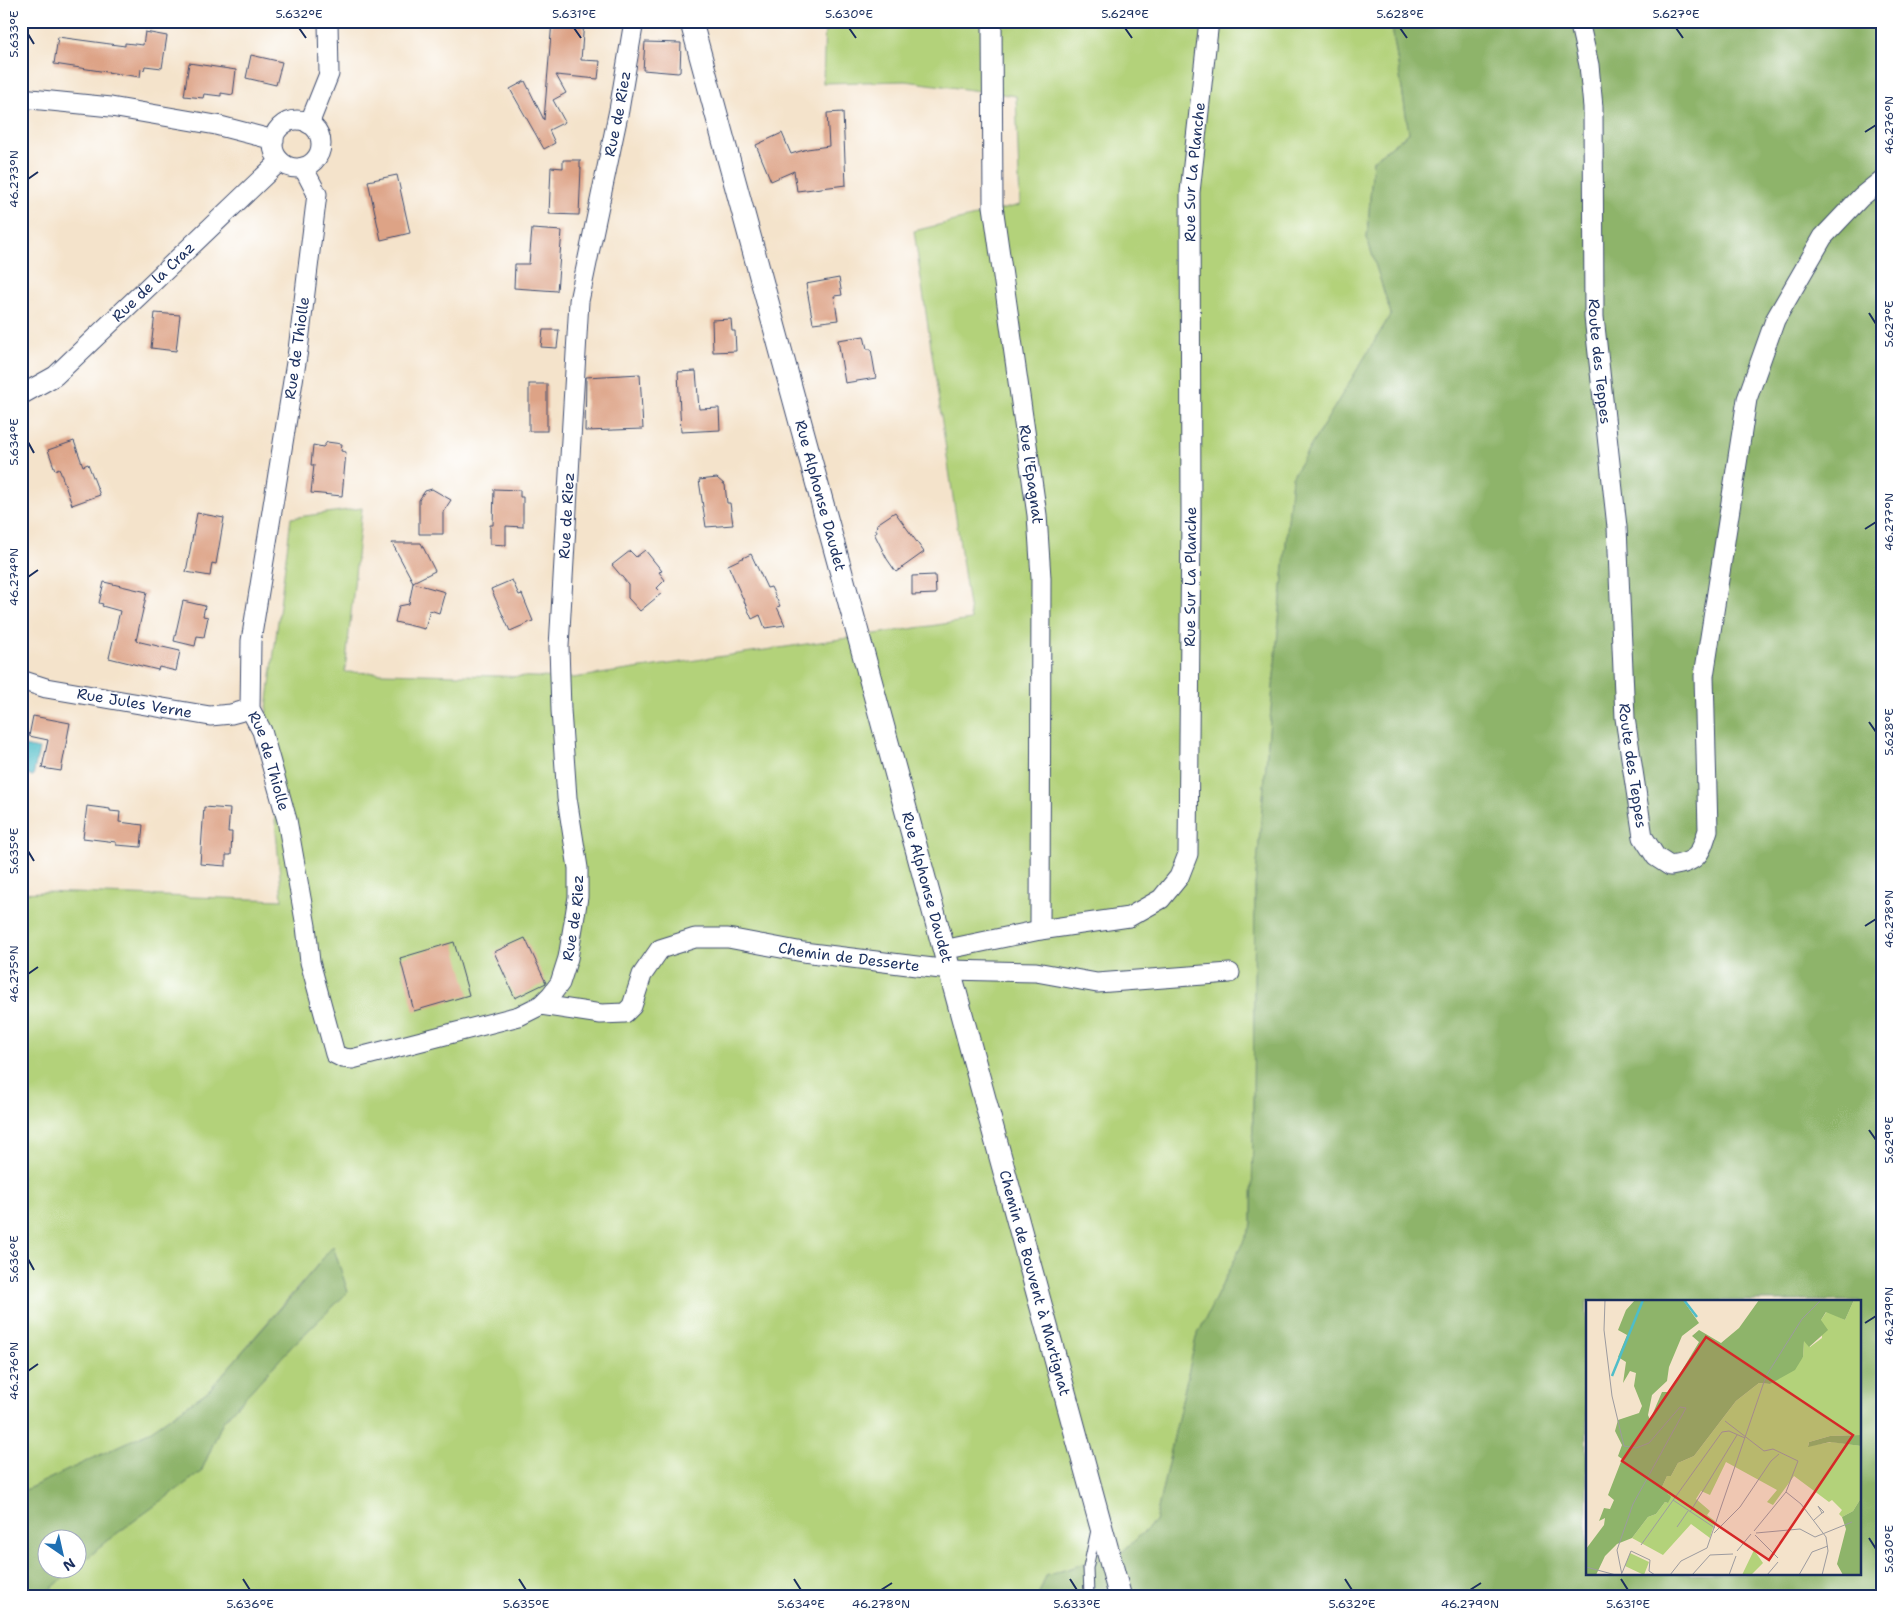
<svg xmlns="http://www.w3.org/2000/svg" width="1903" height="1617" font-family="'Shantell Sans',sans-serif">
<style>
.green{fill:#b3d27a;stroke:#67806c}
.forest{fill:#8eb46a;stroke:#547264;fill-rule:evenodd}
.water{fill:#4fbdc8;stroke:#357693}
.building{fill:#dda386}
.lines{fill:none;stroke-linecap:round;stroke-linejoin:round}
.service-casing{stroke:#3c4a6e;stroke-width:11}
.minor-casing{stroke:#3c4a6e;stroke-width:21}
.tertiary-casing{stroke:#3c4a6e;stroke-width:24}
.service{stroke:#fff;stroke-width:9}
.minor{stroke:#fff;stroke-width:19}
.tertiary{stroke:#fff;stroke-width:22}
.ticks{fill:none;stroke:#1b2f5e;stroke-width:2}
.labels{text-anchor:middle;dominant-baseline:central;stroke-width:4;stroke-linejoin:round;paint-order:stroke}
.street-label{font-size:15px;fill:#1b2f5e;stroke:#fff}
.inset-river{fill:none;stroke:#4fbdc8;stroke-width:2.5}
.inset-road{fill:none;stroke:#9d9b9f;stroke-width:1}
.view{fill:#d62828;fill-opacity:0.15;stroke:#d62828;stroke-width:2.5}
.inset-edge{fill:none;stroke:#1b2f5e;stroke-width:2.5}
.neatline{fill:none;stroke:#1b2f5e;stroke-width:2}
.ticks-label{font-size:12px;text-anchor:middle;fill:#1b2f5e}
</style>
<rect width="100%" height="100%" fill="#fff"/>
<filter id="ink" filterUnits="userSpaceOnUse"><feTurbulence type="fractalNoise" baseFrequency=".02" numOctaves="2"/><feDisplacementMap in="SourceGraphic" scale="10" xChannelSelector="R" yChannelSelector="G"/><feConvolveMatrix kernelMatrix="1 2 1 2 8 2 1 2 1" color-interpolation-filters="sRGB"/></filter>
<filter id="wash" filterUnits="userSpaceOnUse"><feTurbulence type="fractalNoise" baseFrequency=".0096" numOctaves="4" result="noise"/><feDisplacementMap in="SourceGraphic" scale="20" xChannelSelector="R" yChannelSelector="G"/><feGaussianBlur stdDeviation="1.12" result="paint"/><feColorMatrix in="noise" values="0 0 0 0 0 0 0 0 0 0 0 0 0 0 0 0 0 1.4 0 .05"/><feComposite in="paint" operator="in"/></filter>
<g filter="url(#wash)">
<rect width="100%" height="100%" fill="#f4e3cb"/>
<path class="green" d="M755 21H1391L1409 133 1373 160 1367 238 1391 314 1292 477 1255 886 1252 1224 1196 1338 1155 1522 1123 1551 1046 1576 1038 1596H42L73 1570H78V1566L112 1537 201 1472 223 1421 293 1345 348 1292 333 1247 208 1391 147 1433 21 1492V893L43 892 282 900 266 716 291 518 362 508 345 672 573 678 971 620 914 231 1020 205 1016 96 906 81 823 83 825 23Z"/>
<g class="forest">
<path d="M1391 21H1882V1596H1038L1046 1576 1123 1551 1155 1522 1196 1338 1252 1224 1255 886 1292 477 1391 314 1367 238 1373 160 1409 133ZM1587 1301H1859V1573H1587Z"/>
<path d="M333 1246 348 1292 293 1345 223 1421 201 1472 112 1537 78 1566V1540H48V1570H73L42 1596H21V1492L147 1433 208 1391 303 1283Z"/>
</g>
<path class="water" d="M24 746 39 749 33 776 21 774V761Z"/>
<g id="blocks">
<g class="building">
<path d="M552 21H584L581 60 600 61 598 79 556 75 566 93 553 100 565 122 549 130 555 143 544 149 510 89 525 81 544 120Z"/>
<path d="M145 32 167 36 162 68 145 66 144 70 141 69 140 77 54 64 58 37 125 46V43L143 45Z"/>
<path d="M645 42 681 43 680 72 678 73 643 70Z"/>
<path d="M251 55 282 62 276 85 246 78Z"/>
<path d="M189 63 236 70 233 95 221 93V96L204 94 203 98 184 96Z"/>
<path d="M843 112 846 185 797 191 794 171 771 181 756 145 782 133 791 154 807 149 829 146 827 113Z"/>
<path d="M563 160H580V168H581L579 215 549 214 551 167 563 168Z"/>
<path d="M397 175 410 233 381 240 368 181Z"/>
<path d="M532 229 562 231 557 291 514 288 515 264H529Z"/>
<path d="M839 278 842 295 834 296 838 320 813 323 806 284Z"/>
<path d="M155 313 180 315 176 351 151 348Z"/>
<path d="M731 319 732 331H735L736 351 713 352 712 320Z"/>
<path d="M543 330H559L557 348 541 347Z"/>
<path d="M864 336 867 349H871L876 378 845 383 838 340Z"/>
<path d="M696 371 699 409 719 408 720 430 681 432 678 372Z"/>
<path d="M640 374 643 429 585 431 586 377Z"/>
<rect x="529" y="384" width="18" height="47"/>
<path d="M74 441 83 466 88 464 100 495 72 505 59 468 55 470 48 450Z"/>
<path d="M327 442 342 444 341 451 346 452 342 496 311 493 314 465H311L313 445 323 447Z"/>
<path d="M717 478 725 485 727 503H730L733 525 706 527 699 480Z"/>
<path d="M432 489 451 500 443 512V534H419V500L425 491Z"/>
<path d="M494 489 520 490V497H523V527L506 526V545L490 544V525H493Z"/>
<path d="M895 512 924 552 896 572 887 559 875 535 877 524Z"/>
<path d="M197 513 224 518 216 564 212 563 210 576 186 572Z"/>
<path d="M392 543H421L435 571 413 582Z"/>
<path d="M645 550 662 571 659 572 665 580 657 588 662 593 640 611 628 598V584L612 565 630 551 636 557Z"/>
<path d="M751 554 767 588 771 587 780 606 777 607 785 625 765 628 760 615 752 619 728 565Z"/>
<path d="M935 575 936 594 912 595V576Z"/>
<path d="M512 580 519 595 522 594 533 621 510 631 491 589Z"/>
<path d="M104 582 147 592 136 641 180 651 176 671 159 667 158 670 109 658 120 611 102 606 103 604 99 603Z"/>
<path d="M413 583 445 592 439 613 430 610 425 629 395 622 399 606 409 604Z"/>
<path d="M183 601 205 606 203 616 208 617 204 637 197 636 195 646 174 641Z"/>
<path d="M33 716 70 723 61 771 42 768 48 740 29 736Z"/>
<path d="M87 806 110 809V811L120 812 119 822 143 825 141 847 116 845V842L83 838Z"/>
<path d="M204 807 230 809 228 832H232L231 855H226V866L200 864Z"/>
<path d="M525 938 546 983 515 998 494 952Z"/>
<path d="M454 942 469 995 414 1011 400 958Z"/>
</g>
</g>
</g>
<g filter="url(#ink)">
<use href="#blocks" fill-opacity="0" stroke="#3c4a6e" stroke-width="1"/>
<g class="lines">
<g class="service-casing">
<path id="service" d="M1089 1596 1088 1568 1096 1530"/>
</g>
<g class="minor-casing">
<g id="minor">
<path id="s1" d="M992 21 993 206 1037 515 1041 578 1040 930"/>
<path id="s2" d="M1579 21 1589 65 1593 107 1594 317 1617 527 1625 718 1643 837 1656 857 1670 866C1697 862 1700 856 1708 830L1704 676 1747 399 1775 320 1823 237 1861 197 1882 180"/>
<path d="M21 98 111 107 216 125 274 140"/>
<circle cx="297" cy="144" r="24"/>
<path d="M309 124 329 74 328 21"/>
<path id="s3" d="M303 167 317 194 298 350 251 641 250 709 262 731 287 820 306 926 310 962 335 1054 343 1058 352 1059 519 1016 541 1005 551 995 560 983 568 958 578 897V868L567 798 561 710 559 647 579 301 619 110 634 21"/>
<path id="s4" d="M21 395 55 376 280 161"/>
<path id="s5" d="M21 680 46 688 210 716 231 714 250 709"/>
<path id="s6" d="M943 950 1040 930 1129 917 1161 899 1179 877 1188 854 1191 514 1190 192 1209 21"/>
<path id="s7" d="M541 1005 601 1014 625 1013 632 1006 642 975 660 949 695 938H728L803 952 949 970 1036 972 1097 983 1230 973"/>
</g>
</g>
<g class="tertiary-casing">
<g id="tertiary">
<path id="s8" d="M691 21 1120 1596"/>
</g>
</g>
<use href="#service" class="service"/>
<use href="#minor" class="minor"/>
<use href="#tertiary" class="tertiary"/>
</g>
</g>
<path class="ticks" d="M299 28 306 38M574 28 581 38M849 28 856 38M1125 28 1132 38M1400 28 1407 38M1676 28 1683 38M28 34 34 44M1865 132 1876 125M28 179 38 172M1869 313 1876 324M28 442 34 453M1865 529 1876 522M28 577 38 570M1869 722 1876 732M28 851 34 861M1865 926 1876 919M28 974 38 967M1869 1130 1876 1140M28 1259 34 1270M1865 1323 1876 1316M28 1371 38 1364M1869 1538 1876 1549M243 1579 250 1590M519 1579 526 1590M794 1579 801 1590M1070 1579 1077 1590M1345 1579 1352 1590M1621 1579 1628 1590M881 1590 892 1583M1470 1590 1481 1583"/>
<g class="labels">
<g class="street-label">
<text stroke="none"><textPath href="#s3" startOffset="2028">Rue de Riez</textPath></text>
<text stroke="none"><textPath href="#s6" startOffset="961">Rue Sur La Planche</textPath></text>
<text stroke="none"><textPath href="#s4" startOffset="175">Rue de la Craz</textPath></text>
<text transform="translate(297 348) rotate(-82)">Rue de Thiolle</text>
<text stroke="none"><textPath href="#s2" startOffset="342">Route des Teppes</textPath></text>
<text stroke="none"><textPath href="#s1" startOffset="456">Rue l'Epagnat</textPath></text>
<text stroke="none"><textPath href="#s8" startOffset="492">Rue Alphonse Daudet</textPath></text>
<text stroke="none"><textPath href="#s3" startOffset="1622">Rue de Riez</textPath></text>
<text stroke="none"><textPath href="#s6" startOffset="556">Rue Sur La Planche</textPath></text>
<text stroke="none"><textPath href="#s5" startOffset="116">Rue Jules Verne</textPath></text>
<text stroke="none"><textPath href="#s3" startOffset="606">Rue de Thiolle</textPath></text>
<text stroke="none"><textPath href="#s2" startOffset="748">Route des Teppes</textPath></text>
<text stroke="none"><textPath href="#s8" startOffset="898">Rue Alphonse Daudet</textPath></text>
<text stroke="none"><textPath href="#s3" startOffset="1218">Rue de Riez</textPath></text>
<text stroke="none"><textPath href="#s7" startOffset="351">Chemin de Desserte</textPath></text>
<text stroke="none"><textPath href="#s8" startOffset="1308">Chemin de Bouvent à Martignat</textPath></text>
</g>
</g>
<g transform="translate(1586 1300)">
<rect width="275" height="275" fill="#f4e3cb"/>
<path d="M268 0H275V135L244 136 223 142 222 146 246 142 275 146V198L267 211 256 217 253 214 256 210 246 200 243 202 208 176 187 205 181 202 191 190 140 162 124 195 115 191 110 199 124 211 121 215 129 221 124 238 105 224 77 255 46 238 62 217 70 214 79 202 82 203 83 194 76 187 81 176H85L92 163 108 156 150 101 173 83 184 84 193 78 217 57 218 40 224 47 236 38 235 20 241 11 259 20ZM168 250 177 263 166 274 156 275ZM44 253 63 262 58 275 39 266Z" fill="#b3d27a"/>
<path d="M49 0H97L113 23 96 36 83 67 81 81 66 95 62 115 64 120 76 92H83L113 42 106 36 113 30 135 43 153 28 173 0H268L259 20 240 12 235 20 242 30 223 47 218 41 217 57 209 70 184 84 173 83 150 101 108 156 92 163 85 176H81L76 187 85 197 82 203 79 202 70 214 62 217 46 238 31 244 19 256 10 275H0V249L18 225 19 218 13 221 18 208 24 209 28 200 22 195 36 159 32 156 36 145 29 131 32 120 53 113 56 106 48 86 50 73 44 71 37 83 40 62 32 57 41 35 32 30 40 10ZM275 135V146L244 142 222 147 223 142 244 136ZM275 198V275H257L251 264 260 229 256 217 267 211Z" fill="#8eb46a"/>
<path class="inset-river" d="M98 0 111 17M26 76 57 0"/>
<path class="inset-road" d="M19 0 18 30 26 96 38 146 50 148 63 143 94 107 100 108 47 204 31 250 36 275M139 121 178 151 187 149 212 161 200 192 168 231M200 192 215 204 240 237 242 251 236 275M87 200 129 228M104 212 151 135M228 220 236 213 238 212 232 206 236 213M91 227 102 211M128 233 154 207 185 161 193 154M170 233 214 229 229 237 266 222M169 235 192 258M55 245 136 132 143 131 159 138M151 251 165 234M124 255 147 254M0 267 30 275M36 273 45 251 64 260 63 271 69 275M84 275 95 261 121 248 180 76 216 19 235 0M106 275 124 255M143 275 150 256M181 275 192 262M213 275 226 252 242 246"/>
<path class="view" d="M120 37 267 135 183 260 36 161Z"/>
<rect width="275" height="275" class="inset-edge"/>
</g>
<rect width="1903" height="1617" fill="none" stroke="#fff" stroke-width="55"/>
<g transform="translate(62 1554) rotate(146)"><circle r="24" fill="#ffffff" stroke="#a4acbf"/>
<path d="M0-4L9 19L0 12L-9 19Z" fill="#1f6fb2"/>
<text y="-8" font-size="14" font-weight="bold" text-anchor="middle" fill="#1b2f5e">N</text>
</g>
<rect x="28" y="28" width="1848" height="1562" class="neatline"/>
<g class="ticks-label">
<text x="299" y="18">5.632°E</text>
<text x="574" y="18">5.631°E</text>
<text x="849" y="18">5.630°E</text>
<text x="1125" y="18">5.629°E</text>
<text x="1400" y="18">5.628°E</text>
<text x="1676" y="18">5.627°E</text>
<text transform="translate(14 34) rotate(-90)" y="4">5.633°E</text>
<text transform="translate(1889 125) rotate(-90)" y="4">46.276°N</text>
<text transform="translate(14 179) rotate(-90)" y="4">46.273°N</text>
<text transform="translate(1889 324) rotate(-90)" y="4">5.627°E</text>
<text transform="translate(14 442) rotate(-90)" y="4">5.634°E</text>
<text transform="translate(1889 522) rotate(-90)" y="4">46.277°N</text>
<text transform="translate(14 577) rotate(-90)" y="4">46.274°N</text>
<text transform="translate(1889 732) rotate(-90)" y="4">5.628°E</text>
<text transform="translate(14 851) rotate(-90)" y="4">5.635°E</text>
<text transform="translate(1889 919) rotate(-90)" y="4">46.278°N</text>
<text transform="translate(14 974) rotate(-90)" y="4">46.275°N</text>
<text transform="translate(1889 1140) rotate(-90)" y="4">5.629°E</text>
<text transform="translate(14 1259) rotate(-90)" y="4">5.636°E</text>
<text transform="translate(1889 1316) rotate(-90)" y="4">46.279°N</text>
<text transform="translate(14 1371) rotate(-90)" y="4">46.276°N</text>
<text transform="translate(1889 1549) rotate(-90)" y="4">5.630°E</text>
<text x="250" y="1608">5.636°E</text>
<text x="526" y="1608">5.635°E</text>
<text x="801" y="1608">5.634°E</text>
<text x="881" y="1608">46.278°N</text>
<text x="1077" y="1608">5.633°E</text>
<text x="1352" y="1608">5.632°E</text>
<text x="1470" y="1608">46.279°N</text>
<text x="1628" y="1608">5.631°E</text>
</g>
</svg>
